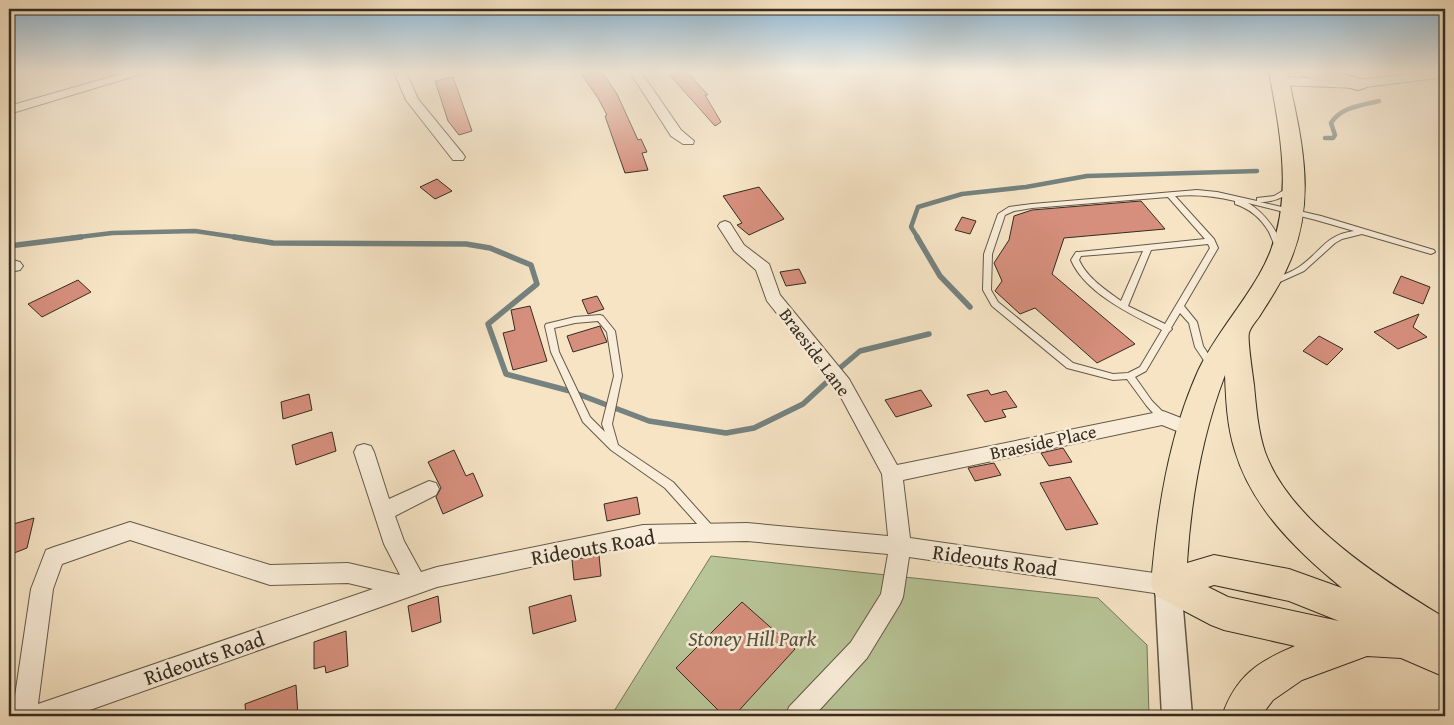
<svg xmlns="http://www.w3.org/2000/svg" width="1454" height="725" font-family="'Gentium Book Plus',serif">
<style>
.green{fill:#b8c597;stroke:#76785c}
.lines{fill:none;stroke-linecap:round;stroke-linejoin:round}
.stream-far1{stroke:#75827f;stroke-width:4.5}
.stream{stroke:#75827f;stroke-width:5.5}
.building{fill:#d68f7d;stroke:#342c20}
.service-casing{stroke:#645a49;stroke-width:2}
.minor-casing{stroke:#645a49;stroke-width:2}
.tertiary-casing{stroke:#645a49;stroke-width:3}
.primary-casing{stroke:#342c20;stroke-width:2}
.service{fill:#f9edd9;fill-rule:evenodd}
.minor{fill:#f9edd9;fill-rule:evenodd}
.tertiary{fill:#f9edd9;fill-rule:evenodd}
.primary{fill:#f6e4c5;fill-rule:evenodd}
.labels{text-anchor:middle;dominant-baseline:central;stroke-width:5;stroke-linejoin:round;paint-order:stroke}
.street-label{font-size:18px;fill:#342c20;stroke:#f9edd9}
.near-street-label{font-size:21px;fill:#342c20;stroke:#f9edd9}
.near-park-label{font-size:21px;font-style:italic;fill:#55523e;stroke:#f9edd9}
</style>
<rect width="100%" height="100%" fill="#f6e4c5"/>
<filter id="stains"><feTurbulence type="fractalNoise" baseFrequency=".004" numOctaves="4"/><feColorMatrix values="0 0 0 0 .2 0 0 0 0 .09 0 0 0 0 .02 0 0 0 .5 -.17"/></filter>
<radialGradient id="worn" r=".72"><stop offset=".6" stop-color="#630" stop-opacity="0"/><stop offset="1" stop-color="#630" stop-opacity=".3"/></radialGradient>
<path class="green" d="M711 556 1098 598 1147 645 1149 716H611Z"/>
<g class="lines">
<g class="stream-far1">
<path d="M1325 138H1333L1335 135 1331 123C1341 107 1362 105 1379 101"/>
<path d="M71 238 112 233 195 231 242 238"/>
<path d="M918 238 911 227 918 207 962 194 1026 187 1087 176 1257 171"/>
</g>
<g class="stream">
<path d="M234 237 273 243 466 244 490 248 531 265 537 284 488 324 506 374 570 391 649 421 726 433 754 428 803 404 828 381"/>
<path d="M917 237 940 276 970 307"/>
<path d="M9 246 81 237"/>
<path d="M840 368 860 351 929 334"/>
</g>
</g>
<g class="building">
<path d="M580 72H602L617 94 638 140 641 139 647 152 642 153 648 170 625 173 605 116 607 115 598 98Z"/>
<path d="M667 72H687L708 95H705L721 122 715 126Z"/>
<path d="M453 77 472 131 459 135 448 121 435 81Z"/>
<path d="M437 179 452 191 435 199 420 187Z"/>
<path d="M759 187 784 219 749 235 737 225 742 223 723 196Z"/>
<path d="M1141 201 1165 229 1064 238 1052 274 1135 344 1097 363 1035 308 1020 314 995 291 1002 281 994 263 1009 240 1014 216 1032 210Z"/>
<path d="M962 217 976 221 970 234 955 230Z"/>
<path d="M799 269 806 283 786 286 780 272Z"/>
<path d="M1401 276 1430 287 1423 304 1393 293Z"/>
<path d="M78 280 91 292 42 317 28 304Z"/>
<path d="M597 296 604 309 588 314 582 300Z"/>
<path d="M530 306 547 361 513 370 503 333 515 330 511 310Z"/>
<path d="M1419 314 1413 327 1427 337 1398 349 1374 332Z"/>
<path d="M600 326 607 342 573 352 567 336Z"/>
<path d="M1319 336 1343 349 1327 365 1303 351Z"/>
<path d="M921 390 932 406 896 417 885 400Z"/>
<path d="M988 390 991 395 1006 391 1017 407 1002 410 1006 417 985 422 967 395Z"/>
<path d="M309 394 312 410 283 419 281 402Z"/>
<path d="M332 432 336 451 296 465 292 445Z"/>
<path d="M1063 448 1072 462 1049 466 1041 453Z"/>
<path d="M454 450 466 476 473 473 483 496 443 514 436 497 441 488 428 462Z"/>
<path d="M994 463 1001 475 975 481 968 468Z"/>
<path d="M1070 477 1098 524 1066 530 1040 483Z"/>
<path d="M637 497 640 514 607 521 604 504Z"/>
<path d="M34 518 27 548 9 555 10 525Z"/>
<path d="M599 555 601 576 574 580 572 560Z"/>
<path d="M571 595 576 621 533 634 529 607Z"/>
<path d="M438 596 441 622 412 632 408 606Z"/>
<path d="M742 602 795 649 734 716H724L676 668Z"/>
<path d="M346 631 348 666 326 673 325 666 314 669V642Z"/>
<path d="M296 685 298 716H246L245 704Z"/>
</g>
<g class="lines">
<g class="service-casing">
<g id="service">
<path d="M1291 186 1294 188 1293 189C1284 198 1273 202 1260 202L1321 216 1434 250 1435 252 1431 254 1362 234 1342 239 1335 243 1304 271 1273 285 1269 282 1270 280C1280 276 1290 273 1299 267 1321 252 1325 235 1354 231L1316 220 1248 203C1265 213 1275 228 1283 246L1279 248C1273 245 1272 238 1269 232 1261 218 1250 209 1235 204V201C1214 196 1196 194 1175 196L1214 239 1218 248 1184 306 1197 322 1203 346 1216 366 1212 369 1209 368 1195 347 1189 323 1180 313 1171 328 1172 329 1169 332 1146 371 1135 377 1152 401 1166 415 1168 418 1166 421H1160L1146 405 1127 379 1113 380 1067 368 992 306 983 290 984 254 998 214 1009 207 1032 204 1197 190 1217 192 1257 201V198L1274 196ZM1168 197 1205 239 1079 252H1076L1071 260C1085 293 1132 315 1162 330L1140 367 1128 373 1113 374 1073 363 998 302 991 290 992 254 1005 215 1014 211 1032 208ZM1208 244 1210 248 1165 324 1128 306 1151 250ZM1143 251 1121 301C1106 290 1087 278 1079 260L1081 256Z"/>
<path d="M600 315 603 316 615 331 622 376 612 424 618 445 673 482 716 530 717 533 716 536 712 538 708 536 665 488 611 450 583 422 551 352 545 326 546 324 575 317ZM598 321 607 332 614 376 602 424 605 432 590 417 559 352 554 328 575 323Z"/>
</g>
</g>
<g class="minor-casing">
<g id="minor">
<path d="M128 72H148L9 114V106Z"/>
<path d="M394 72H406L418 99 463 154 465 157 463 160H453L406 100Z"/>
<path d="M630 72H641L681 130 694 141 693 144H683L671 136Z"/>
<path d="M1428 72H1445V77L1358 88 1279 85 1273 81 1279 77 1358 80Z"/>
<path d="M725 221 730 223 744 245 769 264 780 295 849 379 897 465 1163 411 1199 425 1201 430 1199 435 1192 437 1162 425 903 480 910 538 1168 575 1176 578 1179 585 1176 592 1168 595 909 557 903 597 900 604 867 658 814 716H786L789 707 851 642 881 594 888 554 747 541 643 543 437 587 73 716H12L31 589 46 550 54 547 130 522 270 565 348 563 400 575 384 544 354 452 357 446 364 444 371 446 374 452 389 499 429 481 436 483 439 489 436 495 395 516 404 541 421 572 437 567 643 525 747 523 888 536 882 474 836 388 767 301 756 270 734 251 718 226 720 223ZM130 540 270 585 348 583 373 589 38 704 53 589 62 564Z"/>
<path d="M9 259 20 262 23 266 20 270 15 271 9 269Z"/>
</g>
</g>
<g class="tertiary-casing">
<path id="tertiary" d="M1168 573 1177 576 1181 585 1192 716H1162L1155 585 1159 576Z"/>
</g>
<g class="primary-casing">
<g id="primary">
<path d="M1269 72H1287C1302 140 1318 203 1287 268 1280 285 1269 301 1259 317 1256 321 1250 328 1249 333 1247 339 1253 376 1254 385 1256 407 1258 431 1265 452 1290 522 1384 581 1445 618V677L1401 658 1367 656 1302 680 1273 700 1261 716H1222C1236 676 1257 662 1295 646L1224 630 1211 625 1156 596 1151 585C1157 513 1168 438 1198 371 1214 337 1240 308 1259 275 1296 212 1282 141 1269 72ZM1225 375C1226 400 1227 426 1235 451 1252 508 1297 551 1342 588L1289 569 1214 555 1187 563C1191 499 1202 435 1225 375ZM1214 585 1289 601 1339 621 1228 597 1208 587Z"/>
<path d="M1300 72H1334L1365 80 1367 84 1365 88 1358 90 1303 76Z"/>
</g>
</g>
<use href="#service" class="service"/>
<use href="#minor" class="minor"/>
<use href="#tertiary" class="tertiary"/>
<use href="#primary" class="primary"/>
</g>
<linearGradient id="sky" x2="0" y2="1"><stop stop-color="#8bb7d7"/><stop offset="0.41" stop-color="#fbf3e5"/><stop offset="1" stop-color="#fbf3e5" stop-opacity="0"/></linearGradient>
<rect width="1454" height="174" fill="url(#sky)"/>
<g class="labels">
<g class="street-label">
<text transform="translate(815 352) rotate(53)">Braeside Lane</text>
<text transform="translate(1043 442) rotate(-12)">Braeside Place</text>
</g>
<g class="near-street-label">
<text transform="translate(593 547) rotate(-10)">Rideouts Road</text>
<text transform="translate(995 560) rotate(8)">Rideouts Road</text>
<text transform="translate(204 658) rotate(-19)">Rideouts Road</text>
</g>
<g class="near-park-label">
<text x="752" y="638">Stoney Hill Park</text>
</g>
</g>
<rect width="1454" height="725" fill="none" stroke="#f6e4c5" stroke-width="30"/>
<rect x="10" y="10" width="1434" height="705" fill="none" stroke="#342c20" stroke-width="2.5"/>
<rect x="15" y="15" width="1424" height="695" fill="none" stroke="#342c20"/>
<rect width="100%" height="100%" filter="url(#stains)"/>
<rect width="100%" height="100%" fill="url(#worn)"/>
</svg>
